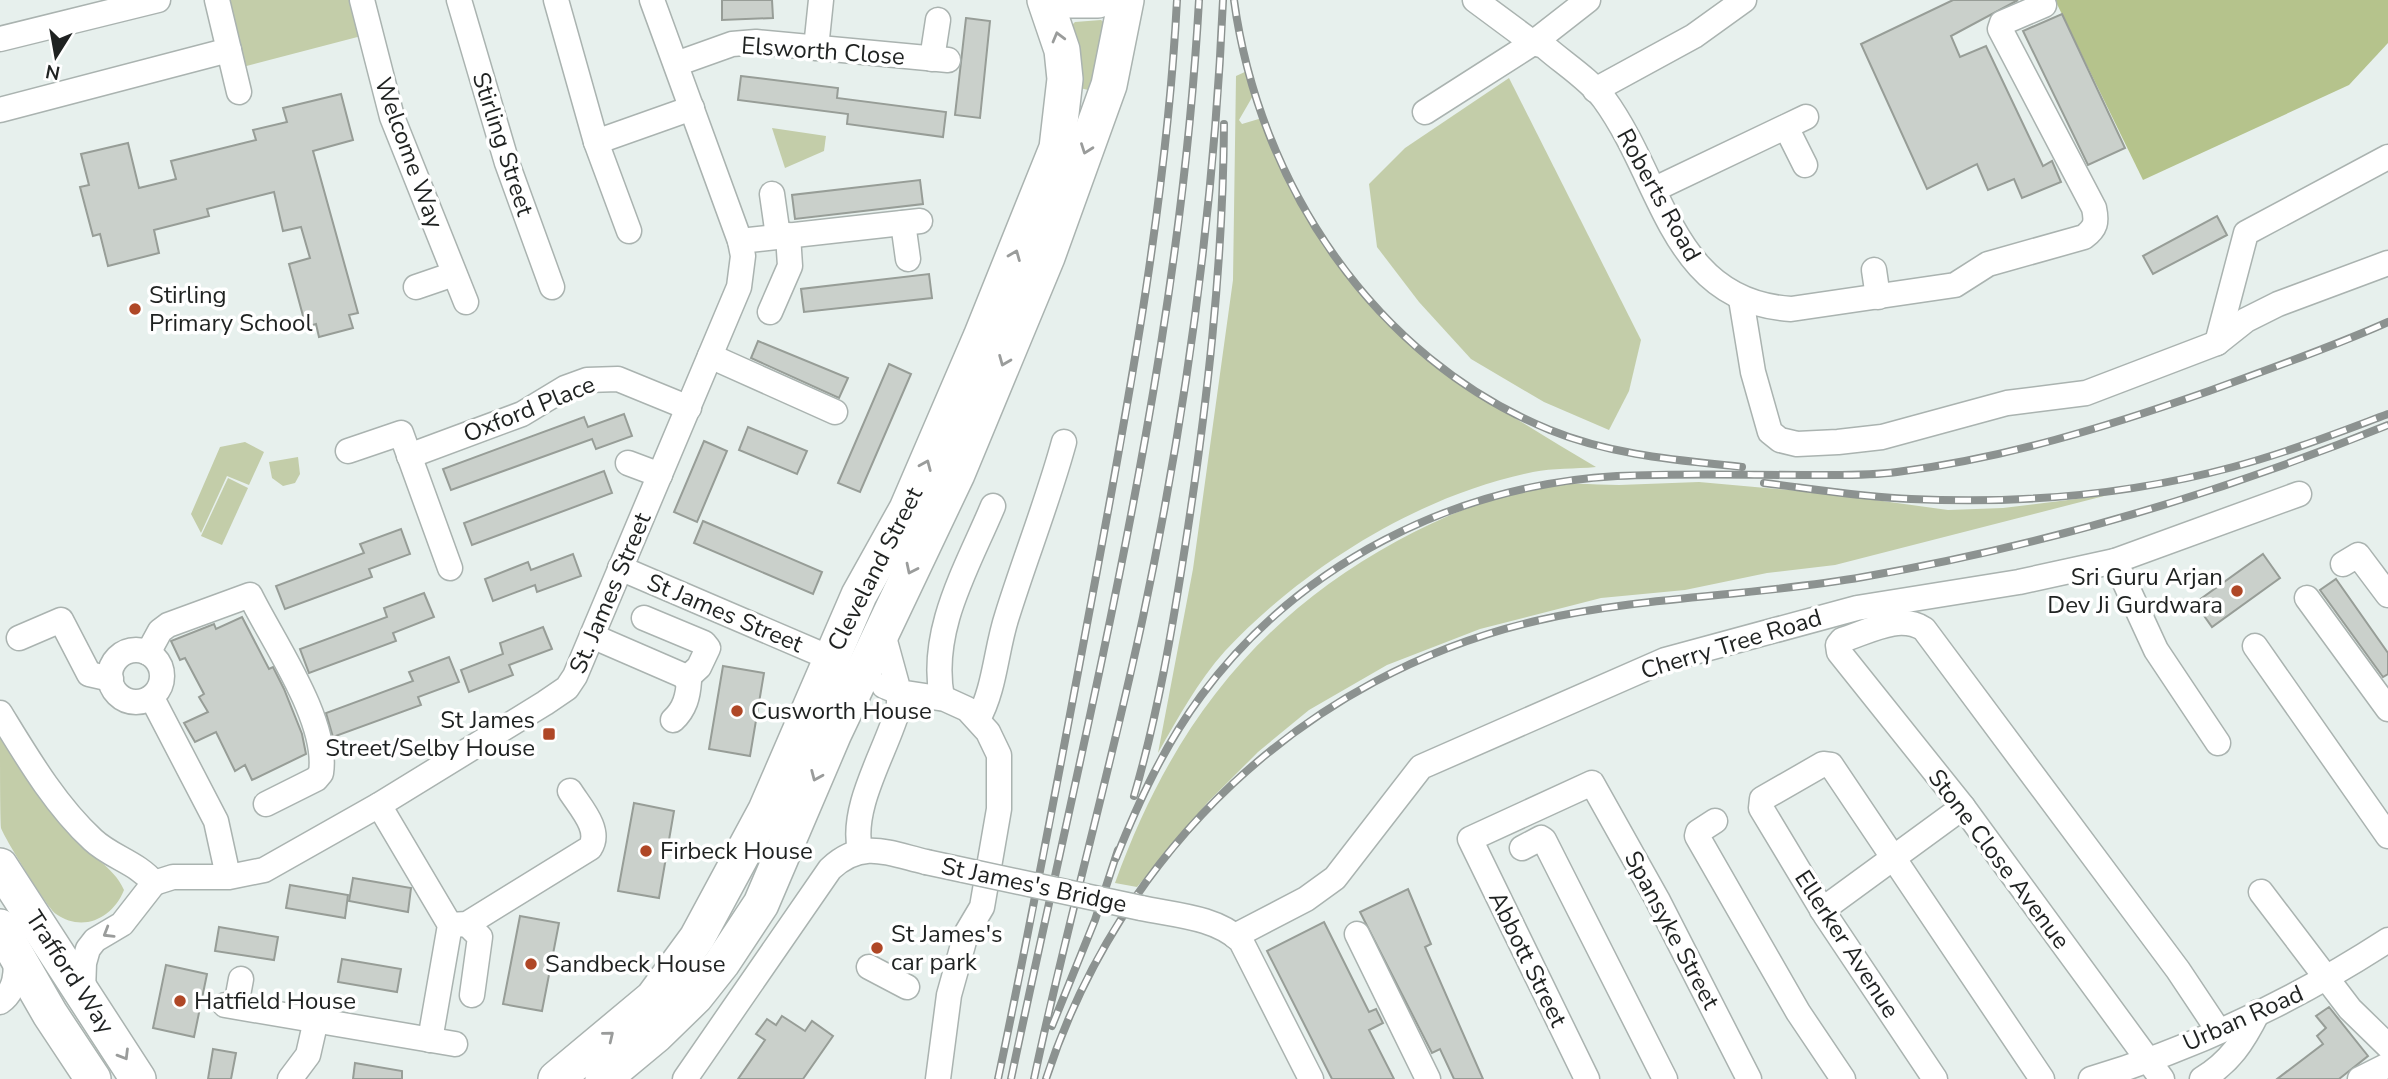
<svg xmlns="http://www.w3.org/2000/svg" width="2388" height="1079" font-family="'Nunito Sans',sans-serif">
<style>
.green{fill:#c3cda9}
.forest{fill:#b5c38c}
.building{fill:#cad0cb;stroke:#979d97;stroke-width:2}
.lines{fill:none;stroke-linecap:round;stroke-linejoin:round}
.minor-casing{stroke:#aab3b0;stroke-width:27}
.highway-casing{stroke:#aab3b0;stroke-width:38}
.minor{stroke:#fff;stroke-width:24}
.highway{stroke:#fff;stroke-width:35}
.rail-casing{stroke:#8c9290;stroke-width:8}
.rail{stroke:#fff;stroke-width:5;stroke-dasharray:16;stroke-linecap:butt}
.minor-bridge-casing{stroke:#aab3b0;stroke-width:27;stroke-linecap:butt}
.minor-bridge{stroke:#fff;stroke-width:24}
.oneway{stroke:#9a9c9b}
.poi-dot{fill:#af4726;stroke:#fff;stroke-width:2.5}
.labels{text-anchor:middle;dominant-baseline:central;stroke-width:7;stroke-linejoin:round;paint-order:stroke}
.street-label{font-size:24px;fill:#1f2221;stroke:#fff}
.poi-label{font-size:24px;fill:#1f2221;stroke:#fff;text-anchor:start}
</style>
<rect width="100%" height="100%" fill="#e7f0ed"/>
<g class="green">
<path d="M217 0H362L369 34 235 69Z"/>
<path d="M1101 20 1108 26 1088 90 1076 87 1070 27 1075 22Z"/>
<path d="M1247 71 1254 94 1239 120 1242 124 1262 118C1290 179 1324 251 1369 301 1433 371 1515 419 1596 467 1575 469 1553 468 1533 472 1419 495 1304 567 1225 651 1198 681 1178 718 1158 753L1193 569 1233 280 1236 76Z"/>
<path d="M1509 78 1641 340 1629 391 1609 430 1544 402 1471 359 1419 302 1377 247 1369 184 1405 148Z"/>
<path d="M772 128 826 136 824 151 785 168Z"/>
<path d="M245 442 264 452 249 485 227 476 201 533 191 514 220 447Z"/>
<path d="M298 457 300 474 295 483 283 486 272 478 269 462Z"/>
<path d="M228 478 248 488 222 545 201 536Z"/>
<path d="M1699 482 1824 493 1948 510 2003 508 2108 495 1835 565 1767 573 1685 590 1601 598 1480 629 1387 665 1309 710 1258 752 1208 802 1137 887 1115 883C1170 731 1253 620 1397 541 1448 513 1507 490 1566 484 1584 483 1602 485 1619 485 1646 484 1672 483 1699 482Z"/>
<path d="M0 737C23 768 44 803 69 833 87 855 113 865 124 890 113 918 83 933 56 914 48 909 5 839 1 828 0 813 0 756 0 737Z"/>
</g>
<path class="forest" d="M2055 0H2388V43L2349 85 2143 180Z"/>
<g class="building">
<path d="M722 0H772L773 18 722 20Z"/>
<path d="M1953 0H2018L1951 36 1960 57 1986 46 2043 166 2052 161 2061 182 2022 198 2014 179 1988 190 1977 164 1927 189 1861 44Z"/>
<path d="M2062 14 2125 148 2088 165 2023 31Z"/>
<path d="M966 18 990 21 980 118 955 115Z"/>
<path d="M741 76 838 88 837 98 946 112 943 137 847 124 848 114 738 100Z"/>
<path d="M341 94 353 140 313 151 358 313 349 315 353 328 319 337 316 324 306 327 289 264 310 258 301 227 283 231 274 192 207 209 209 216 154 230 159 253 108 266 100 234 93 236 80 187 89 185 81 154 128 143 139 188 176 179 171 161 256 140 253 130 287 122 283 108Z"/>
<path d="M920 180 923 204 795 219 792 195Z"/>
<path d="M2217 216 2227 235 2153 274 2143 256Z"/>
<path d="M929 274 932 298 804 312 801 289Z"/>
<path d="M758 341 848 378 839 398 751 358Z"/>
<path d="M889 364 911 374 860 492 838 483Z"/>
<path d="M624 414 632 436 596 449 592 439 451 490 443 469 584 417 588 427Z"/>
<path d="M748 427 807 451 797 474 739 450Z"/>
<path d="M704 441 727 451 697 522 674 512Z"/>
<path d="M604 471 612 493 472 545 464 523Z"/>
<path d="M703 521 822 572 813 594 694 543Z"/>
<path d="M401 529 410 554 369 569 372 577 285 609 276 586 364 553 360 544Z"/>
<path d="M573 554 581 576 537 592 535 585 493 601 485 579 528 562 531 570Z"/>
<path d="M2263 554 2280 578 2212 627 2195 603Z"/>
<path d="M2336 579 2388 653V674L2383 677 2320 590Z"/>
<path d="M424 593 434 617 393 633 396 641 309 673 300 649 387 617 384 608Z"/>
<path d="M242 617 269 669 273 667 284 689 302 734 306 754 252 780 245 765 235 771 216 732 195 742 184 723 208 712 199 697 204 694 185 658 180 660 171 641 214 624 216 629Z"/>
<path d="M543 627 552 649 509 665 513 675 469 692 461 670 503 654 500 643Z"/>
<path d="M449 657 459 682 418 697 421 705 333 737 326 713 413 681 409 672Z"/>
<path d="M723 666 764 673 750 756 709 749Z"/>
<path d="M634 803 674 811 659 898 618 891Z"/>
<path d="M353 878 411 888 408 912 349 901Z"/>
<path d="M290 885 348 895 345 918 286 908Z"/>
<path d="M1408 889 1431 944 1425 947 1483 1079H1454L1440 1049 1432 1053 1360 912Z"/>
<path d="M520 916 559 923 542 1011 503 1004Z"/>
<path d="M1324 922 1369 1012 1376 1009 1383 1023 1369 1030 1394 1079H1332L1267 951Z"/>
<path d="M219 927 278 937 274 960 215 951Z"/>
<path d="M342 959 401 969 397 992 338 982Z"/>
<path d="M166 965 207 974 194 1037 153 1028Z"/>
<path d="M2329 1007 2368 1056 2339 1079H2277L2323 1044 2317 1036 2326 1028 2316 1016Z"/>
<path d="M782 1016 805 1031 812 1021 833 1036 803 1079H738L765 1040 756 1034 767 1019 776 1025Z"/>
<path d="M213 1049 236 1053 231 1079H208Z"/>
<path d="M355 1063 402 1071V1079H353Z"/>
</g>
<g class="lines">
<g class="minor-casing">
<g id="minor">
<path d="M217 0 239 92"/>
<path d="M362 0 392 117 466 302"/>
<path d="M459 0 507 163 552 287"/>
<path d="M556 0 596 142 629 231"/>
<path d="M1475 0 1533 43 1544 46C1563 63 1589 79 1604 99 1664 181 1671 302 1791 309L1955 285 1988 264 2084 237C2096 228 2097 222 2094 208L2000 29 2002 23 2044 5"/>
<path d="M0 39 158 0"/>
<path d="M816 48 821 0"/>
<path d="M932 59 938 20"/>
<path d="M676 64 732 44 756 42 948 60"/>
<path d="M1595 90 1694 36 1744 0"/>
<path d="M0 110 229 50"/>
<path d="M1425 112 1533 43 1588 0"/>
<path d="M1786 127 1805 165"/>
<path d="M596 142 692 108"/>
<path d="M1655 189 1806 117"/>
<path d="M772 194 778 236"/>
<path d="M903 223 908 259"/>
<path d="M740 241 920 221"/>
<path d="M1874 270 1878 297"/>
<path d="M416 287 454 274"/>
<path d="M1741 299 1753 372 1770 432 1780 440 1797 444 1838 442 1882 437 2007 403 2086 393 2217 343 2246 320 2278 304 2388 263"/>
<path d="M770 312 790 266 788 235"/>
<path d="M2217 343 2246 233 2388 157"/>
<path d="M710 356 835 412"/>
<path d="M348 451 401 433 450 568"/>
<path d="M409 456 522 414 565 388 587 380 618 379 689 408"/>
<path d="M628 463 660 475"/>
<path d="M2115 561 2156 650 2218 743"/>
<path d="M2343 564 2358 555 2388 595"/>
<path d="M620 568 830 658"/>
<path d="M2307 598 2388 709"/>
<path d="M644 618 704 643 708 648 699 667 686 679"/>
<path d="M882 630 899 692 945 699 967 709 988 732 999 755V809L982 907 966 934 949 995 938 1079"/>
<path d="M592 636 682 675 689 681C688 696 685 709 673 720"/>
<path d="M19 638 61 620 89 674 111 679"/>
<path d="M2255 646 2388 836"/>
<circle cx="136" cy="676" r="26"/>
<path d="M148 653 160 631 168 625 250 595C273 642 329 721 321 773L316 779 266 804"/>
<path d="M152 698 216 821 228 876"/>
<path d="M942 698C929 630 967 568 993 506"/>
<path d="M0 713C27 757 55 805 93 840 111 857 138 863 154 883"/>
<path d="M978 719C995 689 996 649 1007 616 1025 558 1048 501 1064 442"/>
<path d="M379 805 450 925 430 1040"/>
<path d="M1715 821 1698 832 1697 836 1798 1012 1843 1079"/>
<path d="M1522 848 1541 838 1544 840 1665 1079"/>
<path d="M860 850C850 806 887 750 899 706V692L884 686"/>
<path d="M154 883 173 877H229L264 870 379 805 545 703 567 688 575 676 739 287 743 256 740 241 652 0"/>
<path d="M2261 892 2350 1009 2388 1046"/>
<path d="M1141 908C1174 915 1216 917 1241 941L1311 1079"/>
<path d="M1822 910 1963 807"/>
<path d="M467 924 480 937 472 995"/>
<path d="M450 925 467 924 590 848C602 830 580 807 570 791"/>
<path d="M1357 934 1428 1079"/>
<path d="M1235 936 1306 899 1335 878 1421 767 1665 660 1857 608 2019 582 2115 561 2299 494"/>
<path d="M869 967 907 987"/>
<path d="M83 991 84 963 88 949 95 940 122 924 154 883"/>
<path d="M0 1002C16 991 17 972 15 954"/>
<path d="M225 1005 455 1044"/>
<path d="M236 1006 241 979"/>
<path d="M290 1079 308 1055 316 1020"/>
<path d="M685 1079 830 869C862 839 888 853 926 862"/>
<path d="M1587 1079 1470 839 1592 783 1657 899 1749 1079"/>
<path d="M1935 1079 1826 916 1761 808 1762 799 1823 764 1831 765 2042 1079"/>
<path d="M2091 1079C2195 1048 2297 999 2388 940"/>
<path d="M2162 1079 1963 807 1839 652 1838 645 1842 640C1868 632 1899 613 1924 629L2178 970 2218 1030"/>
<path d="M2202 1079C2230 1062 2243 1042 2258 1012"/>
<path d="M2360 1079 2388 1065"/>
</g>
</g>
<g class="highway-casing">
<g id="highway">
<path d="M1066 0H1098"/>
<path d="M0 866 138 1079"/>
<path d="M0 927 50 1014 93 1079"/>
<path d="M556 1079 653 998 697 938 766 810 859 595 907 509 981 337 1057 148 1065 79 1062 50 1045 0"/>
<path d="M603 1079 656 1035 695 997 722 963 761 904 834 733 957 474 1047 257 1109 85 1126 0"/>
</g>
</g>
<use href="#minor" class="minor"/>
<use href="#highway" class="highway"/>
<g class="rail-casing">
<g id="rail">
<path d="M1234 0C1259 184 1374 358 1550 430 1611 455 1677 460 1742 467"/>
<path d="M1764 483C1813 489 1862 497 1911 499 2018 504 2129 495 2233 467 2286 453 2337 433 2388 414"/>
<path d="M1134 796C1158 714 1172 630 1185 547 1207 406 1223 266 1224 124"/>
<path d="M1116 858C1139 801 1164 746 1201 696 1298 564 1455 485 1617 476 1681 473 1745 475 1809 475 1838 475 1868 476 1897 472 2006 458 2106 427 2209 391 2269 369 2330 348 2388 322"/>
<path d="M1052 1026 1095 920 1118 850"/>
<path d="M998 1079C1034 910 1065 741 1097 571 1132 382 1167 192 1177 0"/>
<path d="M1011 1079C1086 723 1179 365 1199 0"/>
<path d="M1034 1079C1067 924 1110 772 1143 617 1186 414 1214 208 1223 0"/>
<path d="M1046 1079C1120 851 1305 673 1540 620 1646 596 1756 596 1863 577 2043 546 2218 494 2388 425"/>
</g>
</g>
<use href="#rail" class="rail"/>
<g class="minor-bridge-casing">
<path id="minor-bridge" d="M926 862 1141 908"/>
</g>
<use href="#minor-bridge" class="minor-bridge"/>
</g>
<defs><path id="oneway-chevron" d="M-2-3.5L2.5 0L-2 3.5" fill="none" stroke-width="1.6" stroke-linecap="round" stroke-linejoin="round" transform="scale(1.75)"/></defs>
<g class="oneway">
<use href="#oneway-chevron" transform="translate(1058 37) rotate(-105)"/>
<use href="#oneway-chevron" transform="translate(1086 149) rotate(110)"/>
<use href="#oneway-chevron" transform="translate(1015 255) rotate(-68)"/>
<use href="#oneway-chevron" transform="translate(1004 361) rotate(112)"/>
<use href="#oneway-chevron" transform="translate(926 465) rotate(-67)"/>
<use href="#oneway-chevron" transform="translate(911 569) rotate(116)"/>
<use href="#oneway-chevron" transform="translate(816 776) rotate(113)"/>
<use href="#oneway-chevron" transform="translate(108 933) rotate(149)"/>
<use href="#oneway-chevron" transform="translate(609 1036) rotate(-39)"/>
<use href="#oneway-chevron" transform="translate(124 1055) rotate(59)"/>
</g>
<g class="poi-dot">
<circle cx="135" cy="309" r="7"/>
<circle cx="2237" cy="591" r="7"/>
<circle cx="737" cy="711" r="7"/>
<rect x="542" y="727" width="14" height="14" rx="3.5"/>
<circle cx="646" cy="851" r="7"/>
<circle cx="877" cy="948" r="7"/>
<circle cx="531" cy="964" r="7"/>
<circle cx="180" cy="1001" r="7"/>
</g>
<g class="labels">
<g class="street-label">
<text transform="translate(823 51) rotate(4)">Elsworth Close</text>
<text transform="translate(503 144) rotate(72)">Stirling Street</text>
<text transform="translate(409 153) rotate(70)">Welcome Way</text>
<text transform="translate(1659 195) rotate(61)">Roberts Road</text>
<text transform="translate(529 409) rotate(-22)">Oxford Place</text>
<text transform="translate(875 569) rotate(-63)">Cleveland Street</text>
<text transform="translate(610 593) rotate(-67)">St. James Street</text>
<text transform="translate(725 613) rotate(23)">St James Street</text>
<text transform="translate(1731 644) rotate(-17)">Cherry Tree Road</text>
<text transform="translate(1999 859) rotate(53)">Stone Close Avenue</text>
<text transform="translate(1034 885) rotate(12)">St James's Bridge</text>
<text transform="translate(1672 930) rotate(62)">Spansyke Street</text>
<text transform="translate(1847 944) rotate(57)">Ellerker Avenue</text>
<text transform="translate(1528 959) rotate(64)">Abbott Street</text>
<text transform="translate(70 972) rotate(57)">Trafford Way</text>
<text transform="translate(2243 1018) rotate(-24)">Urban Road</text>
</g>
<g class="poi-label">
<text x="149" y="295">Stirling<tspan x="149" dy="28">Primary School</tspan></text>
<text x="2223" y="577" text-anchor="end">Sri Guru Arjan<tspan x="2223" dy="28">Dev Ji Gurdwara</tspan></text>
<text x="751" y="711">Cusworth House</text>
<text x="535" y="720" text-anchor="end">St James<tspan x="535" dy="28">Street/Selby House</tspan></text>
<text x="660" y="851">Firbeck House</text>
<text x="891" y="934">St James's<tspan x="891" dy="28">car park</tspan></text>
<text x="545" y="964">Sandbeck House</text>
<text x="194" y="1001">Hatfield House</text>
</g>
</g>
<g transform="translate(56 56) rotate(191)" stroke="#ffffff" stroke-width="5" paint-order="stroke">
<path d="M0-5L12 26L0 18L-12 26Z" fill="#1f2221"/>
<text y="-10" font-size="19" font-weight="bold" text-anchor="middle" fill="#1f2221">N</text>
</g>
</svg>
